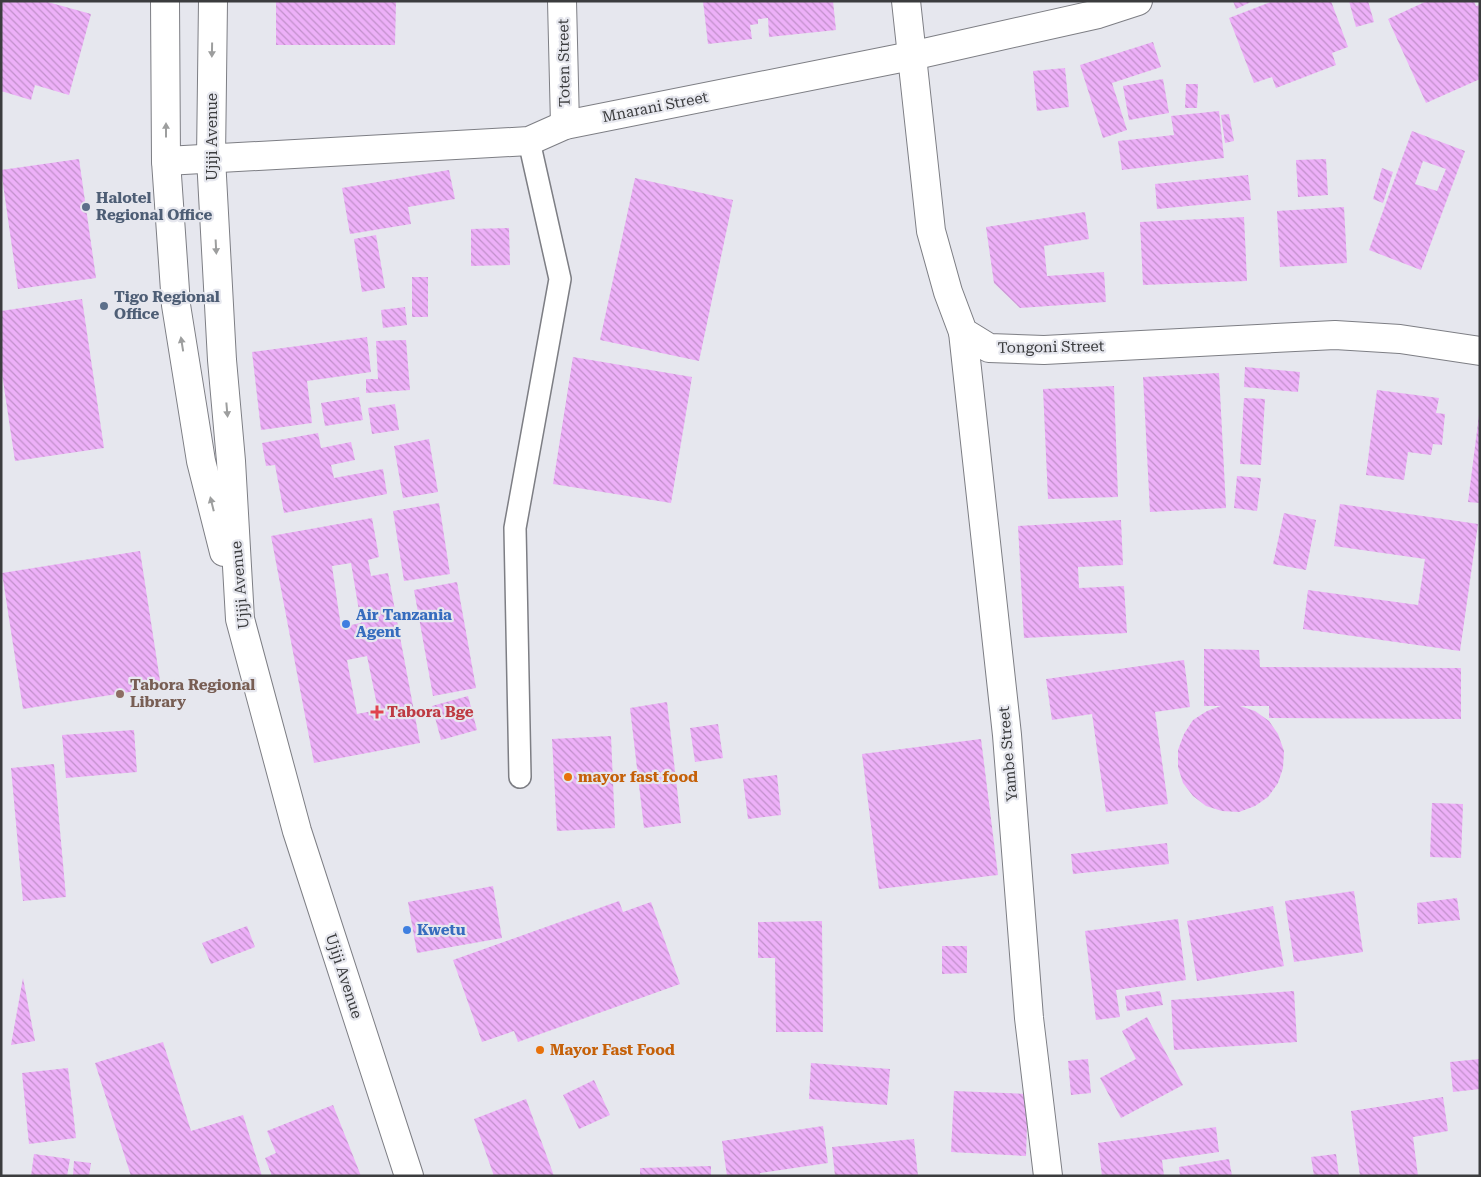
<svg xmlns="http://www.w3.org/2000/svg" width="1481" height="1177" font-family="'Roboto Serif',serif">
<style>
.building{fill:url(#building-back-hatch);fill-rule:evenodd}
.lines{fill:none;stroke-linecap:round;stroke-linejoin:round}
.service-casing{stroke:#7d7e84;stroke-width:24}
.minor-casing{stroke:#7d7e84;stroke-width:30}
.tertiary-casing{stroke:#7d7e84;stroke-width:30}
.trunk-casing{stroke:#7d7e84;stroke-width:30}
.service{stroke:#fff;stroke-width:21}
.minor{stroke:#fff;stroke-width:28}
.tertiary{stroke:#fff;stroke-width:28}
.trunk{stroke:#fff;stroke-width:28}
.oneway{fill:#9d9e9e}
.service-dot{fill:#5c6f8a;stroke:#e6e7ee;stroke-width:2}
.shop-dot{fill:#3f7fe0;stroke:#e6e7ee;stroke-width:2}
.education-dot{fill:#8d6e63;stroke:#e6e7ee;stroke-width:2}
.health-dot{fill:#e0444e;stroke:#e6e7ee;stroke-width:2}
.food-dot{fill:#e8710a;stroke:#e6e7ee;stroke-width:2}
.labels{text-anchor:middle;dominant-baseline:central;stroke-width:4.5;stroke-linejoin:round;paint-order:stroke}
.street-label{font-size:15px;fill:#3b3c3e;stroke:#e6e7ee}
.service-label{font-size:15px;font-weight:bold;fill:#4e5e75;stroke:#e6e7ee;text-anchor:start}
.shop-label{font-size:15px;font-weight:bold;fill:#366cbe;stroke:#e6e7ee;text-anchor:start}
.education-label{font-size:15px;font-weight:bold;fill:#785e54;stroke:#e6e7ee;text-anchor:start}
.health-label{font-size:15px;font-weight:bold;fill:#be3a42;stroke:#e6e7ee;text-anchor:start}
.food-label{font-size:15px;font-weight:bold;fill:#c56008;stroke:#e6e7ee;text-anchor:start}
</style>
<defs>
<pattern id="building-back-hatch" width="6" height="6" patternUnits="userSpaceOnUse" patternTransform="scale(1.25)"><rect width="6" height="6" fill="#edb0f8"/><path d="M-1 5l2 2M0 0l6 6M5-1l2 2" fill="none" stroke="#c190ca"/></pattern>
</defs>
<rect width="100%" height="100%" fill="#e6e7ee"/>
<g class="building">
<path d="M1 1H44L91 14 69 95 35 85 31 100 1 91Z"/>
<path d="M276 1H396L395 45H276Z"/>
<path d="M703 1H833L836 30 769 37 768 18 758 19V24L750 25 752 39 708 44Z"/>
<path d="M1233 1H1253L1236 9Z"/>
<path d="M1273 1H1331L1348 47 1332 53 1336 65 1276 88 1272 77 1254 83 1229 18Z"/>
<path d="M1349 1H1368L1374 22 1356 27Z"/>
<path d="M1427 1H1474L1476 6 1480 5V79L1426 103 1388 19Z"/>
<path d="M1153 42 1161 67 1112 83 1127 130 1103 138 1080 65Z"/>
<path d="M1065 68 1069 107 1037 111 1033 71Z"/>
<path d="M1163 79 1169 113 1129 120 1123 86Z"/>
<path d="M1186 84H1198L1197 108H1185Z"/>
<path d="M1219 111 1224 158 1122 170 1118 141 1174 135 1171 116Z"/>
<path d="M1229 114 1234 141 1225 143 1221 115Z"/>
<path d="M1412 131 1465 151 1421 270 1369 250ZM1423 161 1446 169 1437 191 1415 184Z"/>
<path d="M79 159 96 278 18 289 1 170Z"/>
<path d="M1326 159 1328 195 1298 197 1296 160Z"/>
<path d="M1382 168 1393 172 1383 203 1373 199Z"/>
<path d="M449 170 455 199 408 207 411 224 350 234 342 188Z"/>
<path d="M1248 175 1251 200 1157 209 1155 184Z"/>
<path d="M635 178 733 200 699 361 600 340Z"/>
<path d="M1344 207 1347 263 1280 267 1277 211Z"/>
<path d="M1085 212 1089 239 1044 246 1047 276 1104 272 1106 302 1020 308 994 283 986 227Z"/>
<path d="M1244 217 1247 281 1143 285 1140 222Z"/>
<path d="M509 228 510 265 471 266V229Z"/>
<path d="M376 235 385 288 362 292 354 239Z"/>
<rect x="412" y="277" width="16" height="40"/>
<path d="M82 299 104 448 15 461 1 367V311Z"/>
<path d="M405 307 407 325 383 328 381 310Z"/>
<path d="M367 337 371 372 307 381 312 423 261 430 252 352Z"/>
<path d="M406 340 410 390 366 393V379H378L376 341Z"/>
<path d="M573 357 692 377 671 503 553 484Z"/>
<path d="M1245 367 1300 372 1298 392 1244 387Z"/>
<path d="M1219 373 1226 508 1150 512 1143 377Z"/>
<path d="M1114 386 1118 497 1048 499 1043 389Z"/>
<path d="M1377 390 1439 398 1436 413 1445 414 1442 445 1433 444 1431 455 1408 452 1404 480 1366 475Z"/>
<path d="M359 397 363 420 325 426 321 403Z"/>
<path d="M1244 398 1265 399 1261 465 1240 464Z"/>
<path d="M395 404 399 430 372 434 368 408Z"/>
<path d="M1479 415H1480V503L1468 502Z"/>
<path d="M318 433 321 448 351 442 355 460 331 465 334 478 383 469 387 494 284 513 275 465 266 466 262 443Z"/>
<path d="M429 439 438 492 403 498 394 446Z"/>
<path d="M1237 476 1261 478 1257 511 1234 508Z"/>
<path d="M439 503 450 574 404 581 393 511Z"/>
<path d="M1340 504 1478 524 1460 651 1303 629 1308 590 1418 605 1425 559 1334 546Z"/>
<path d="M1284 513 1316 520 1306 570 1273 564Z"/>
<path d="M372 518 379 557 368 560 371 576 388 573 420 743 314 763 271 536ZM351 563 361 623 341 627 332 566ZM367 656 378 710 357 714 347 660Z"/>
<path d="M1121 520 1123 565 1078 567 1079 588 1124 586 1127 633 1024 638 1018 526Z"/>
<path d="M140 551 161 687 23 709 2 573Z"/>
<path d="M457 582 476 688 433 696 414 590Z"/>
<path d="M1204 649 1259 650 1260 667 1461 668V719L1269 718V706H1240L1255 711 1269 721 1278 734 1284 751 1283 768 1278 783 1268 797 1255 806 1239 812 1222 811 1206 806 1193 796 1183 783 1178 767V750L1184 734 1193 720 1207 711 1221 706H1204Z"/>
<path d="M1184 660 1190 707 1155 712 1168 804 1106 812 1092 714 1052 720 1046 679Z"/>
<path d="M468 696 477 730 441 740 432 706Z"/>
<path d="M667 702 681 823 644 828 630 708Z"/>
<path d="M718 724 723 758 695 762 690 728Z"/>
<path d="M134 730 137 772 66 778 62 735Z"/>
<path d="M611 736 615 828 557 831 552 739Z"/>
<path d="M981 739 998 875 879 889 862 754Z"/>
<path d="M54 764 66 897 23 901 11 768Z"/>
<path d="M777 775 781 815 748 819 743 779Z"/>
<path d="M1432 803 1463 804 1461 858 1430 857Z"/>
<path d="M1167 843 1169 864 1073 874 1071 854Z"/>
<path d="M493 886 502 938 417 953 408 902Z"/>
<path d="M1354 891 1363 952 1294 962 1285 901Z"/>
<path d="M1457 898 1460 920 1418 924 1417 903Z"/>
<path d="M619 901 623 912 651 902 680 984 518 1042 514 1031 482 1042 453 960Z"/>
<path d="M1273 906 1284 966 1197 981 1187 921Z"/>
<path d="M1178 919 1186 980 1116 990 1120 1017 1096 1020 1085 931Z"/>
<path d="M822 921 823 1032H776L775 958H758V922Z"/>
<path d="M247 926 255 947 211 964 202 943Z"/>
<path d="M942 946H967V973L942 974Z"/>
<path d="M23 978 35 1041 11 1045Z"/>
<path d="M1160 991 1163 1005 1127 1011 1125 996Z"/>
<path d="M1294 991 1297 1042 1174 1050 1171 1000Z"/>
<path d="M1147 1017 1183 1085 1121 1118 1100 1078 1136 1059 1122 1031Z"/>
<path d="M163 1042 191 1131 243 1115 262 1176H131L95 1063Z"/>
<path d="M1088 1059 1091 1093 1071 1095 1068 1061Z"/>
<path d="M1480 1059V1089L1453 1092 1450 1062Z"/>
<path d="M811 1063 890 1069 887 1105 809 1099Z"/>
<path d="M68 1068 76 1138 29 1144 22 1073Z"/>
<path d="M594 1080 610 1115 579 1129 563 1095Z"/>
<path d="M954 1091 1028 1094 1026 1156 951 1152Z"/>
<path d="M1443 1097 1448 1131 1413 1137 1418 1176H1360L1351 1111Z"/>
<path d="M526 1099 554 1176H494L474 1119Z"/>
<path d="M333 1105 361 1176H272L265 1158 276 1153 267 1131Z"/>
<path d="M823 1126 828 1163 760 1173V1176H727L722 1141Z"/>
<path d="M1216 1127 1219 1152 1162 1160 1164 1176H1102L1098 1143Z"/>
<path d="M914 1139 918 1176H835L832 1147Z"/>
<path d="M34 1154 70 1159 67 1176H31Z"/>
<path d="M1336 1154 1339 1176H1314L1311 1157Z"/>
<path d="M1229 1159 1232 1176H1180L1179 1167Z"/>
<path d="M74 1161 91 1163 89 1176H73Z"/>
<path d="M711 1166V1176H640V1168Z"/>
</g>
<g class="lines">
<g class="service-casing">
<path id="service" d="M520 777 515 528 560 279 529 141"/>
</g>
<g class="minor-casing">
<g id="minor">
<path d="M562 1 565 125"/>
<path d="M166 161 529 141 565 125 911 56 1098 14 1138 1"/>
<path d="M963 332 1007 735 1029 1018 1048 1176"/>
</g>
</g>
<g class="tertiary-casing">
<path id="tertiary" d="M906 1 931 231 948 292 963 332 989 348 1044 350 1335 335 1400 339 1480 351"/>
</g>
<g class="trunk-casing">
<g id="trunk">
<path d="M165 1 166 161 176 305 201 461 224 552"/>
<path d="M213 1 211 158 222 360 231 461 240 619 297 831 409 1176"/>
</g>
</g>
<use href="#service" class="service"/>
<use href="#minor" class="minor"/>
<use href="#tertiary" class="tertiary"/>
<use href="#trunk" class="trunk"/>
</g>
<defs><path id="oneway-solid" d="M-6-.8H1V-3.2L6.5 0L1 3.2V.8H-6Z" transform="scale(1.25)"/></defs>
<g class="oneway">
<use href="#oneway-solid" transform="translate(212 50) rotate(91)"/>
<use href="#oneway-solid" transform="translate(166 130) rotate(-90)"/>
<use href="#oneway-solid" transform="translate(216 247) rotate(87)"/>
<use href="#oneway-solid" transform="translate(182 344) rotate(-99)"/>
<use href="#oneway-solid" transform="translate(227 410) rotate(85)"/>
<use href="#oneway-solid" transform="translate(212 504) rotate(-104)"/>
</g>
<g class="service-dot">
<circle cx="86" cy="207" r="5"/>
<circle cx="104" cy="306" r="5"/>
</g>
<g class="shop-dot">
<circle cx="346" cy="624" r="5"/>
<circle cx="407" cy="930" r="5"/>
</g>
<circle class="education-dot" cx="120" cy="694" r="5"/>
<path class="health-dot" d="M374.5 704.5h5v5h5v5h-5v5h-5v-5h-5v-5h5z"/>
<g class="food-dot">
<circle cx="568" cy="777" r="5"/>
<circle cx="540" cy="1050" r="5"/>
</g>
<g class="labels">
<g class="street-label">
<text transform="translate(564 63) rotate(-91)">Toten Street</text>
<text transform="translate(655 107) rotate(-11)">Mnarani Street</text>
<text transform="translate(212 137) rotate(-90)">Ujiji Avenue</text>
<text transform="translate(1051 347) rotate(-1)">Tongoni Street</text>
<text transform="translate(240 585) rotate(-95)">Ujiji Avenue</text>
<text transform="translate(1008 754) rotate(-95)">Yambe Street</text>
<text transform="translate(344 976) rotate(72)">Ujiji Avenue</text>
</g>
<g class="service-label">
<text x="96" y="198">Halotel<tspan x="96" dy="17">Regional Office</tspan></text>
<text x="114" y="297">Tigo Regional<tspan x="114" dy="17">Office</tspan></text>
</g>
<g class="shop-label">
<text x="356" y="615">Air Tanzania<tspan x="356" dy="17">Agent</tspan></text>
<text x="417" y="930">Kwetu</text>
</g>
<g class="education-label">
<text x="130" y="685">Tabora Regional<tspan x="130" dy="17">Library</tspan></text>
</g>
<g class="health-label">
<text x="387" y="712">Tabora Bge</text>
</g>
<g class="food-label">
<text x="578" y="777">mayor fast food</text>
<text x="550" y="1050">Mayor Fast Food</text>
</g>
</g>
<rect width="1481" height="1177" fill="none" stroke="#3b3c3e" stroke-width="5"/>
</svg>
